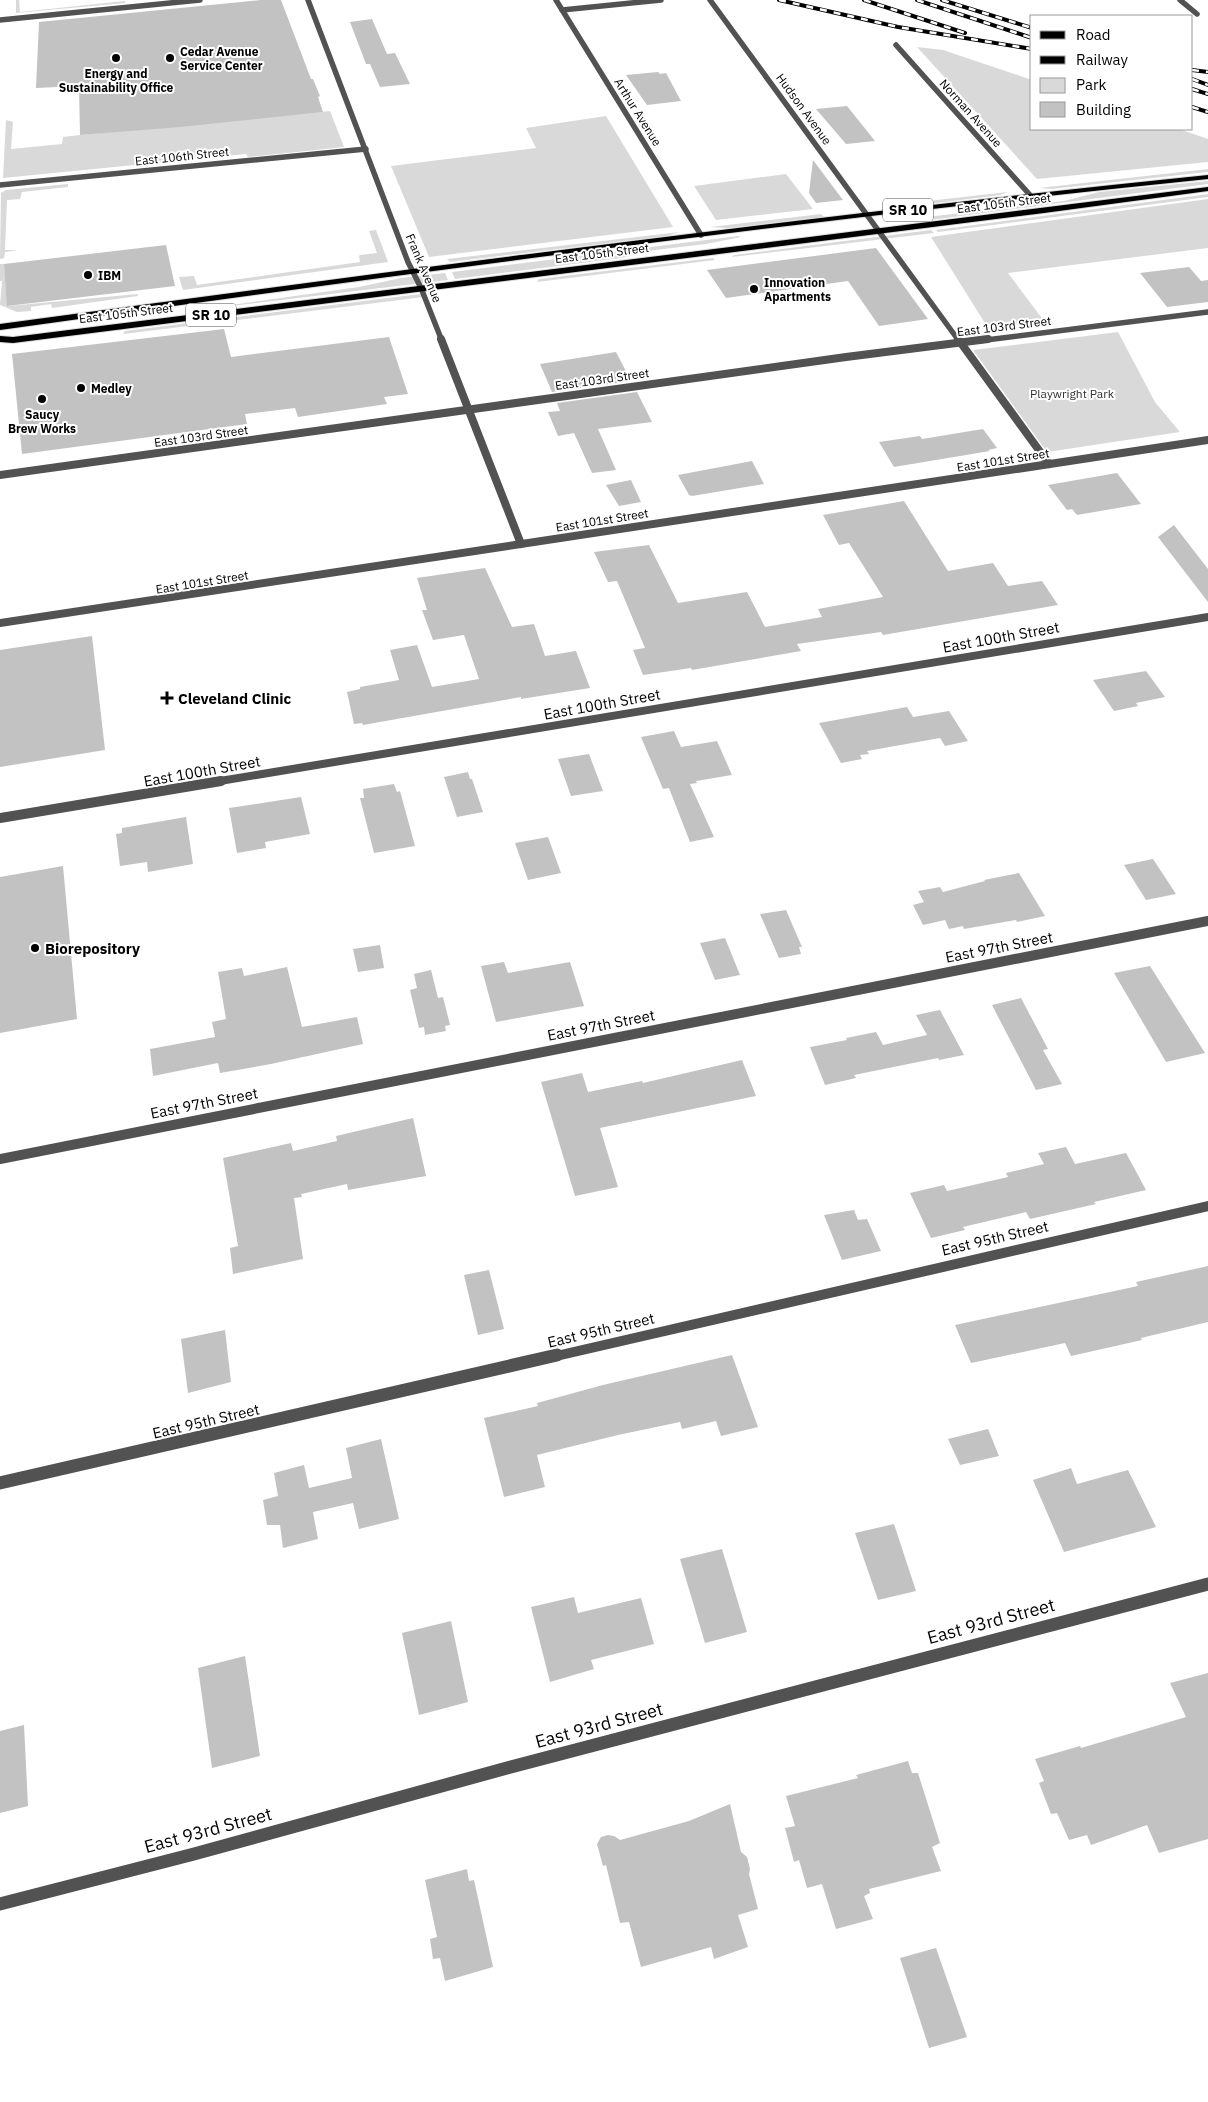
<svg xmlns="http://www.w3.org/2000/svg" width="1208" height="2102" font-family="'IBM Plex Sans',sans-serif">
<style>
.green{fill:#d9d9d9}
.building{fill:#c2c2c2}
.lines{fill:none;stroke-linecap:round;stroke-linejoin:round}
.primary-casing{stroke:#dbdbdb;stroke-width:2}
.minor-far3{stroke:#525252;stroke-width:5.5}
.minor-far2{stroke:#525252;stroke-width:8}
.minor-far1{stroke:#525252;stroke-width:10}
.minor{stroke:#525252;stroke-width:13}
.primary{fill:#000;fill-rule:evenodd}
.rail-casing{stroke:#000;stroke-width:4}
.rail{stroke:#fff;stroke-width:2.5;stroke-dasharray:7;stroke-linecap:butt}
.poi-dot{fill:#000;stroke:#fff;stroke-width:2}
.labels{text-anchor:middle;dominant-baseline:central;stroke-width:4;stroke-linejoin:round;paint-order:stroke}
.far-poi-label{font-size:12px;font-weight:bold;fill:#000;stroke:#fff;text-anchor:start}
.far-street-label{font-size:12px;fill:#000;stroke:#fff}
.far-park-label{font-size:12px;fill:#303030;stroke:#fff}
.shield{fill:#fff;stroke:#4c4c4c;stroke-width:1}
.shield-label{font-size:14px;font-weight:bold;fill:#000}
.street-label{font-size:15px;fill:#000;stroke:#fff}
.poi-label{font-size:15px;font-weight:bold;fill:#000;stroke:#fff;text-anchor:start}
.near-street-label{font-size:18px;fill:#000;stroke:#fff}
</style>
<rect width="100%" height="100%" fill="#fff"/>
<g class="green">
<path d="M16 0H19L20 12 125 1V3L16 13Z"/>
<path d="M917 47 943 50 1032 80V129H1179L1208 139V162L1037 179Z"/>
<path d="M330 111 344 147 248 157 246 154 3 178 6 120 13 122 11 149 62 144 63 137 80 135Z"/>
<path d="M606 116 673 227 429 257 391 166 536 148 526 128Z"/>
<path d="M1208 169V172L1051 189 1039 188Z"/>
<path d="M786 174 813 209 716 220 694 186Z"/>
<path d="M1208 181V184L930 220 927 217 1064 201 1099 192Z"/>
<path d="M68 184V187L22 192 20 199 7 200 5 250H18L5 252 4 258 0 259 1 193 6 190Z"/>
<path d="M1008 192 1000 195 921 205 919 202Z"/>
<path d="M1208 194V197L938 232 936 230Z"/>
<path d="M1208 199V248L1008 273 1044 321 988 328 931 237Z"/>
<path d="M821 214 824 217 728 228 710 227Z"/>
<path d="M376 230 388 262 183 290 179 277 194 276 197 285 360 262 359 256 360 255 377 253 369 231Z"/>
<path d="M931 230 934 233 732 257 734 255Z"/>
<path d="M680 232 666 236 450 262 447 259Z"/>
<path d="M738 236 741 237 706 244 655 250 621 258 455 279 452 272Z"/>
<path d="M713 258 715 260 537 282 539 279Z"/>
<path d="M0 264H4L8 306 138 294V296L52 308 51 304 31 307V311L17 312 0 305 2 281H0Z"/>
<path d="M445 273 448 280 189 311 359 287 401 278Z"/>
<path d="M420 294 424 297 123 334 125 331Z"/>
<path d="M1118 332 1155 402 1180 432 1047 452 973 350Z"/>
</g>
<g class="building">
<path d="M261 0H281L311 79H313L320 96 318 97 323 112 180 127 80 135 79 86 36 88 39 22Z"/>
<path d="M372 19 387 54 395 53 410 84 380 87 370 64H366L350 22Z"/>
<path d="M658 72 660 74 666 73 681 101 647 105 626 75Z"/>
<path d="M847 106 875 141 846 144 816 109Z"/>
<path d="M813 160 843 200 816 203 809 193Z"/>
<path d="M166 245 175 286 7 306 4 264Z"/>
<path d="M876 248 928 319 879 326 848 281 726 298 707 270Z"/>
<path d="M1189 267 1201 281 1208 280V302L1167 307 1140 273Z"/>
<path d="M224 329 231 357 389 337 408 394 384 397 387 404 298 417 295 408 245 414 247 424 22 454 12 354Z"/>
<path d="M616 352 631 381 552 392 540 364Z"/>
<path d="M637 392 652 422 598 429 616 470 592 473 574 433 558 436 548 412 560 411 557 403Z"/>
<path d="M983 429 997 448 988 450 990 451 894 467 879 442 920 436 922 439Z"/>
<path d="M752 461 764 484 692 496 689 495 678 475Z"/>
<path d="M1117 473 1141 504 1077 515 1072 509 1067 510 1048 485Z"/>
<path d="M631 480 641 502 619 506 606 485Z"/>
<path d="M904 501 948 571 993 563 1008 586 1042 581 1058 605 883 635 881 632 797 644 801 651 692 670 691 668 643 675 633 650 645 648 617 581 608 582 594 552 649 545 678 603 747 592 765 627 822 617 818 609 883 597 849 543 839 545 823 515Z"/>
<path d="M1174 525 1208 569V602L1158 537Z"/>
<path d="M485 568 512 627 534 624 545 656 576 651 590 688 521 699V697L363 725 362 723 354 724 347 692 360 689V687L399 680 390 650 417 645 432 687 479 679 464 635 433 640 422 610H427L417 578Z"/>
<path d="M92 636 105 750 0 767V650Z"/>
<path d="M1146 671 1165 697 1136 703 1138 706 1114 711 1093 680Z"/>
<path d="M907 707 913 717 949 711 968 741 945 746 940 738 867 751 869 754 860 755 862 759 841 763 819 723Z"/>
<path d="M674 731 681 747 717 741 732 775 696 781 697 783 690 784 714 837 690 842 669 788 663 789 641 737Z"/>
<path d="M589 754 603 791 571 796 558 759Z"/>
<path d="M468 772 470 779H472L483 812 457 817 444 777Z"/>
<path d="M394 784 397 792 400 791 415 846 374 853 360 798H364L363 789Z"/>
<path d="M301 797 310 834 265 842 266 848 237 853 229 808Z"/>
<path d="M186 817 193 864 148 872 147 862 120 866 116 834 122 833V828Z"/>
<path d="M548 837 561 873 528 880 515 843Z"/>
<path d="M1153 859 1176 894 1146 900 1124 865Z"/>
<path d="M63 866 77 1019 0 1033V877Z"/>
<path d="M1019 873 1045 916 1017 922 1016 920 964 929 963 926 949 929 945 920 923 925 913 905 924 902 918 891 940 887 943 892 985 881 984 880Z"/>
<path d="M786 910 802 947H799L801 954 779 958 760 914Z"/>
<path d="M725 938 740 975 715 980 700 943Z"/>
<path d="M380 945 384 968 358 972 353 949Z"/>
<path d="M504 962 508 973 570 962 584 1006 496 1022 481 966Z"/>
<path d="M1150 966 1205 1053 1166 1062 1114 973Z"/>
<path d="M287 967 302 1027 357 1017 363 1044 271 1064 220 1073 218 1063 153 1076 150 1049 215 1037 212 1022 226 1019 218 972 242 968 244 976Z"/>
<path d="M431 970 438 998 443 997 450 1025 445 1026 446 1031 425 1035 424 1027 419 1028 410 990 417 988 414 974Z"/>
<path d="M1021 998 1048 1049 1043 1050 1062 1084 1036 1090 992 1005Z"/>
<path d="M940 1010 964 1055 939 1060 938 1058 854 1075 856 1078 825 1085 810 1047 847 1040 846 1038 876 1032 883 1045 927 1035 916 1015Z"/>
<path d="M742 1060 756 1096 600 1128 618 1187 575 1196 541 1082 582 1073 588 1092 642 1081 643 1083Z"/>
<path d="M413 1118 426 1176 348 1190 347 1184 301 1194 302 1197 294 1198 303 1259 233 1274 230 1248 238 1246 223 1158 291 1143 293 1151 337 1141 336 1136Z"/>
<path d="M1066 1147 1075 1164 1126 1153 1146 1190 1094 1202 1096 1204 1030 1219 1026 1212 963 1227 965 1230 931 1238 910 1193 944 1185 947 1191 1008 1177 1006 1173 1044 1164 1038 1153Z"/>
<path d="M854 1210 858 1220 867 1219 881 1251 842 1260 824 1215Z"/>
<path d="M1208 1266V1322L1141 1338 1142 1340 1071 1356 1065 1343 971 1363 955 1325 1138 1286 1136 1282Z"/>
<path d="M489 1270 504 1329 478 1335 464 1275Z"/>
<path d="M225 1330 231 1382 188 1393 181 1339Z"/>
<path d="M732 1355 758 1427 721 1436 716 1421 682 1429 680 1422 618 1435 537 1455 545 1487 504 1497 484 1418 538 1406 537 1403 603 1385Z"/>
<path d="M988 1429 999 1456 960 1465 948 1439Z"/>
<path d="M381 1439 399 1519 359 1529 353 1503 313 1512 318 1539 283 1548 280 1525H267L263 1500 278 1496 274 1473 304 1465 309 1488 352 1478 346 1448Z"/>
<path d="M1071 1468 1077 1484 1128 1470 1156 1527 1064 1552 1033 1480Z"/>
<path d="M894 1524 916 1591 878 1600 855 1533Z"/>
<path d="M722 1549 747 1632 705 1643 680 1559Z"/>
<path d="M574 1597 578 1613 641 1598 654 1644 591 1660 594 1669 550 1682 531 1607Z"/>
<path d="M451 1621 468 1702 419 1715 402 1633Z"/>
<path d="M245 1656 260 1756 212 1768 198 1668Z"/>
<path d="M1208 1673V1839L1159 1853 1147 1825 1091 1845 1087 1835 1069 1840 1057 1813 1051 1814 1039 1783 1044 1781 1035 1759 1080 1746 1081 1748 1186 1717 1170 1683Z"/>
<path d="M24 1725 28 1806 0 1813V1731Z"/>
<path d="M908 1761 912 1773H918L940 1843 932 1847 941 1871 869 1889 870 1893 864 1896 873 1919 836 1929 822 1884 807 1888 799 1860 794 1862 785 1828 795 1826 786 1796 858 1778 856 1775Z"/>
<path d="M730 1804 741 1852 747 1857 750 1869 749 1874 758 1909 738 1915 748 1947 714 1959 711 1947 641 1967 629 1922 620 1923 606 1865 603 1866 597 1844 601 1837 608 1835 614 1836 620 1840 689 1821Z"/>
<path d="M467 1869 469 1881 474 1880 493 1967 445 1981 440 1958 433 1959 430 1939 437 1937 425 1880Z"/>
<path d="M936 1948 967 2037 929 2048 900 1958Z"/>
</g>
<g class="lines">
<g class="primary-casing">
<g id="primary">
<path d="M1208 175V179C804 220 402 274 0 330V324C402 270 804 216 1208 175Z"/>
<path d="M1208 187V191L1044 213 13 343 0 342V336L13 337Z"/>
</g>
</g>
<g class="minor-far3">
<path d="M308 0 408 262 421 288 442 341"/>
<path d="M556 0 701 235"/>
<path d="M710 0 959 341"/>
<path d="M1180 0 1197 14"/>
<path d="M562 10 661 0"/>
<path d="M0 20 200 0"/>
<path d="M896 45 1030 195"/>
<path d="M0 185 366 149"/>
<path d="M978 341 1208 312"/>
</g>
<g class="minor-far2">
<path d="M441 339 521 544"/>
<path d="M958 339 1049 464"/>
<path d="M0 475 846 357 988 339"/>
<path d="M0 623 1208 440"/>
<path d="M214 782 1208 617"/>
</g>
<g class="minor-far1">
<path d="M0 818 221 781"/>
<path d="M0 1159 1208 921"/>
<path d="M552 1357 1208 1206"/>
</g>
<g class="minor">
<path d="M0 1483 557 1355"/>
<path d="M0 1904 194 1854 507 1768 1208 1584"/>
</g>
<use href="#primary" class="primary"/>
<g class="rail-casing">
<g id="rail">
<path d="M779 0 898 27 1032 49"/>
<path d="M864 0 965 33"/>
<path d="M917 0 1032 38"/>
<path d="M942 0 1032 28"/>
<path d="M1192 70 1208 72"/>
<path d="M1192 79 1208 85"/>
<path d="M1192 89 1208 94"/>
<path d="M1192 107 1208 112"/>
</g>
</g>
<use href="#rail" class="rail"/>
</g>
<g class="poi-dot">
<circle cx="116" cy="58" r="5"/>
<circle cx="170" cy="58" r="5"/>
<circle cx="88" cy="275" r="5"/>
<circle cx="754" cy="289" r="5"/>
<circle cx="81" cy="388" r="5"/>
<circle cx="42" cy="399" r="5"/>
<path d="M164.5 690.5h5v5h5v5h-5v5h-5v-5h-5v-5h5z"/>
<circle cx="35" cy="948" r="5"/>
</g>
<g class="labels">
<g class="far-poi-label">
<text x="180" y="51">Cedar Avenue<tspan x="180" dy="14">Service Center</tspan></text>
<text x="116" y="73" text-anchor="middle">Energy and<tspan x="116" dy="14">Sustainability Office</tspan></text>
<text x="98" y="275">IBM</text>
<text x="764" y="282">Innovation<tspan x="764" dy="14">Apartments</tspan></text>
<text x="91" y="388">Medley</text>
<text x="42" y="414" text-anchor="middle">Saucy<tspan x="42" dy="14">Brew Works</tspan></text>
</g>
<g class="far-street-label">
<text transform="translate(804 109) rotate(54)">Hudson Avenue</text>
<text transform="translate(638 112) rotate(58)">Arthur Avenue</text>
<text transform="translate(971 113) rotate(48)">Norman Avenue</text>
<text transform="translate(182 156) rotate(-6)">East 106th Street</text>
<text transform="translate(1004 203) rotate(-7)">East 105th Street</text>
<text transform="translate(602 253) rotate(-7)">East 105th Street</text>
<text transform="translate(424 268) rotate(67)">Frank Avenue</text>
<text transform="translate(126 313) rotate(-7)">East 105th Street</text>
<text transform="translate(1004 326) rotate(-7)">East 103rd Street</text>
<text transform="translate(602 379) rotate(-8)">East 103rd Street</text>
<text transform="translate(201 436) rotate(-8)">East 103rd Street</text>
<text transform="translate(1003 460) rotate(-9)">East 101st Street</text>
<text transform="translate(602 520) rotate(-9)">East 101st Street</text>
<text transform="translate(202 582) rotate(-9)">East 101st Street</text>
</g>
<g class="far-park-label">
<text x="1072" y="393">Playwright Park</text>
</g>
<g class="shield">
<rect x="883" y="198.5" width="50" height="23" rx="4"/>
<rect x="186" y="303.5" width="50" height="23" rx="4"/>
</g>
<g class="shield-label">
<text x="908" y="210">SR 10</text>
<text x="211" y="315">SR 10</text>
</g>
<g class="street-label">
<text transform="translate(1001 637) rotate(-10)">East 100th Street</text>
<text transform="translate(602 704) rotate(-10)">East 100th Street</text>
<text transform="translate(202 771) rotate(-10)">East 100th Street</text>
<text transform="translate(999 947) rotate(-11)">East 97th Street</text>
<text transform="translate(601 1025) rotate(-11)">East 97th Street</text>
<text transform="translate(204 1103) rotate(-11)">East 97th Street</text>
<text transform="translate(995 1238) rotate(-13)">East 95th Street</text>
<text transform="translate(601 1330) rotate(-13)">East 95th Street</text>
<text transform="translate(206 1421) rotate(-13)">East 95th Street</text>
</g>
<g class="poi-label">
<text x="178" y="698">Cleveland Clinic</text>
<text x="45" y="948">Biorepository</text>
</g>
<g class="near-street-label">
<text transform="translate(991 1621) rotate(-15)">East 93rd Street</text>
<text transform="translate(599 1725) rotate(-15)">East 93rd Street</text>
<text transform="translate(208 1830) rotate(-15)">East 93rd Street</text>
</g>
</g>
<rect x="1030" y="15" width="162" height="115" fill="#ffffff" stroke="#999999"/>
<rect x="1040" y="31" width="25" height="8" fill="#000000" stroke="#999999"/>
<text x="1076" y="40" font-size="15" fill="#000000">Road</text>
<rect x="1040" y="56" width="25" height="8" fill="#000000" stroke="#999999"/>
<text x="1076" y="65" font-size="15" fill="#000000">Railway</text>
<rect x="1040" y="78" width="25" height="15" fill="#d9d9d9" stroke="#999999"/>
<text x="1076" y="90" font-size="15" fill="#000000">Park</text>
<rect x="1040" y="102" width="25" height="15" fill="#c2c2c2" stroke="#999999"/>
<text x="1076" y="115" font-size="15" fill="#000000">Building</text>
</svg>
